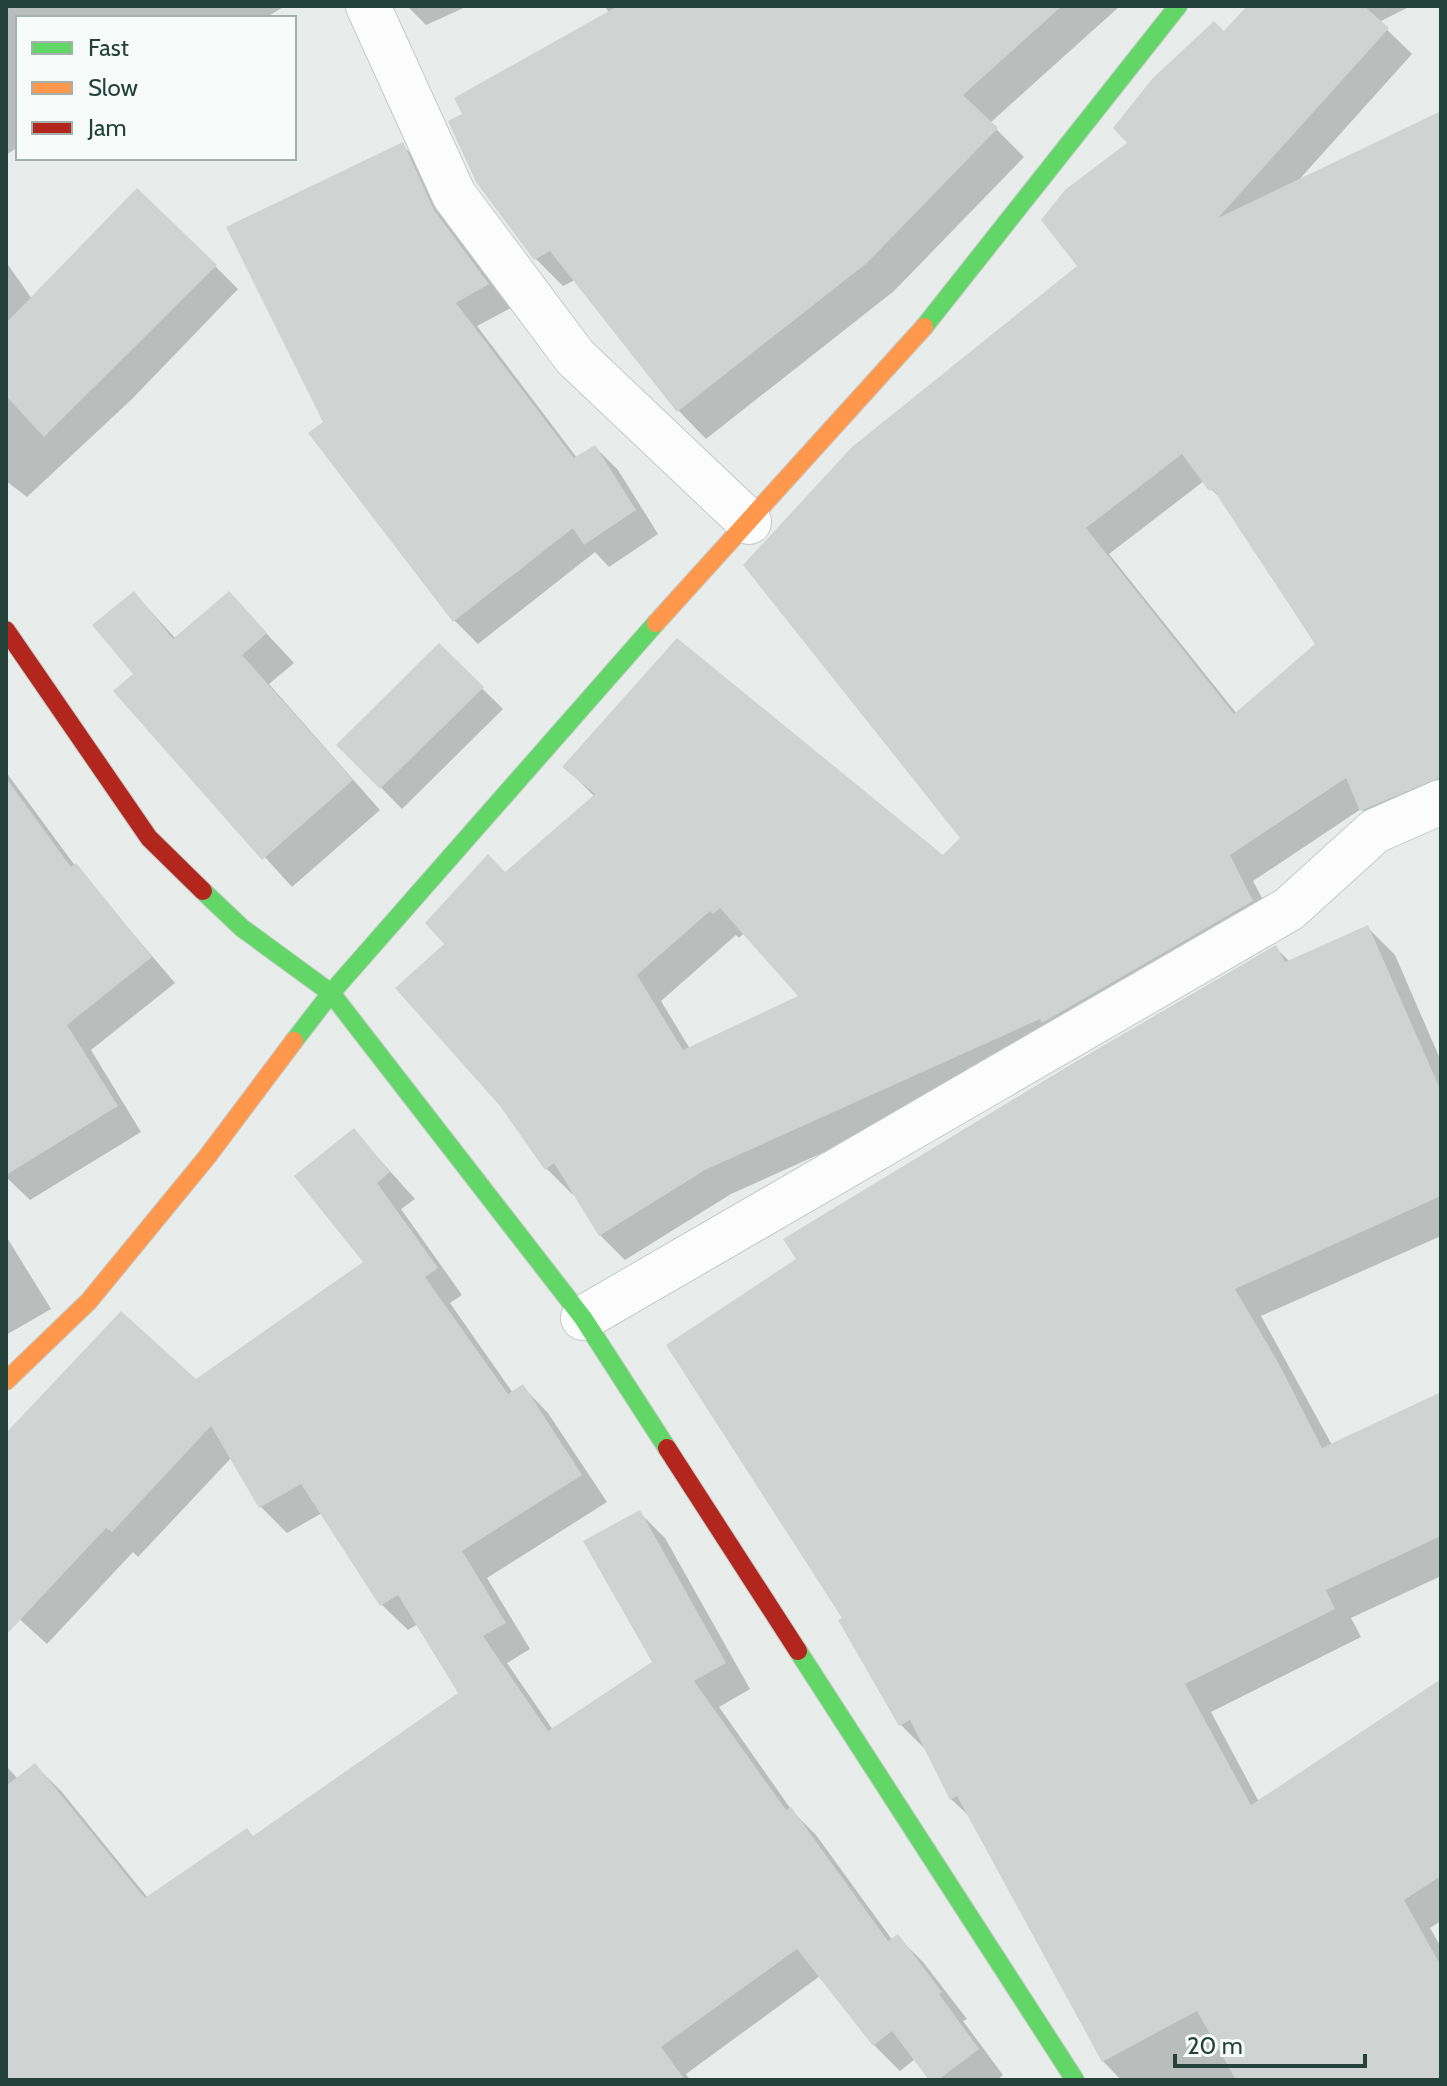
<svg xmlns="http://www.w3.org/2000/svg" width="1447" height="2086" font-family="Cabin,sans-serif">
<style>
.shadow{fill:#0003;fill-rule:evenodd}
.building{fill:#cfd4d2;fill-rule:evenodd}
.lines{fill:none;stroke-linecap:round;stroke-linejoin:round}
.street-casing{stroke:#c5cac8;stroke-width:46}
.fast-casing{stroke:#c3cbc8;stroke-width:20}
.slow-casing{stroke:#c3cbc8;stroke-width:20}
.jam-casing{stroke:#c3cbc8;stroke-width:20}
.street{stroke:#fcfcfc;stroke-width:44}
.fast{stroke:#63d668;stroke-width:18}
.slow{stroke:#ff974d;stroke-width:18}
.jam{stroke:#b3261e;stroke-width:18}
</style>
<rect width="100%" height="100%" fill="#e8edeb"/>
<g class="shadow">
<path d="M6 6H285L265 18H18V147L6 155Z"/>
<path d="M407 6H468L426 25Z"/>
<path d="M605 6H1120L990 123 1024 157 894 291 706 439 679 411 575 280 563 286 535 258 465 115 609 13Z"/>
<path d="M1249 6H1411L1379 22 1412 54 1297 182 1441 113V810L1387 835 1361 809 1253 881 1277 926 1065 1044 731 1194 625 1260 600 1235 574 1192 572 1194 547 1169 447 944 506 874 595 797 565 767 943 858 962 838 1080 266 1130 143ZM1204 481 1225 504 1318 644 1237 714 1109 554ZM745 932 801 997 690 1049 661 1001 736 935 739 938Z"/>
<path d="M402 145 426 168 457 235 511 308 477 326 577 458 595 447 618 470 658 534 609 567 595 552 478 644 455 621 311 434 326 423Z"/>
<path d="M6 262 32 299 215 266 238 289 131 400 27 497 6 481Z"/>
<path d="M134 593 176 639 229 593 294 663 269 684 380 810 292 887 116 692 136 674Z"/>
<path d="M439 646 503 709 402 809 339 745Z"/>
<path d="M6 772 76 867 175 983 91 1050 141 1132 30 1200 6 1177Z"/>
<path d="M1367 927 1395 955 1441 1061V1236L1261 1316 1332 1445 1441 1394V1576L1351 1618 1361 1637 1211 1712 1259 1802 1441 1682V1921L1430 1928 1441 1947V2080H1121L1103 2061 971 1818 951 1799 928 1752 901 1725 1276 948 1290 962Z"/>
<path d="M354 1131 415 1199 401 1209 462 1295 450 1303 513 1393 523 1387 548 1413 607 1502 487 1578 530 1649 507 1663 553 1730 654 1663 639 1512 665 1538 750 1689 719 1707 793 1812 816 1835 893 1941 898 1937 923 1962 967 2019 963 2021 1003 2075 997 2080H931L915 2059 900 2071 874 2045 820 1976 686 2074 690 2080H6V1766L18 1779 35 1765 61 1791 148 1898 254 1838 461 1693 418 1624 408 1630 382 1605 322 1513 287 1533 261 1507 232 1457 138 1557 133 1552 47 1644 6 1607V1436L196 1382 366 1262Z"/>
<path d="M6 1236 51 1309 6 1335Z"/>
</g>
<g class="building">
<path d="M618 6H1062L963 95 998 128 867 263 677 412 550 251 534 260 476 182 448 121 462 114 454 98Z"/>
<path d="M1247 6H1364L1389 28 1218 218 1441 111V777L1360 811 1346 778 1230 855 1253 901 1042 1023 1040 1019 705 1170 599 1236 554 1163 545 1170 500 1106 395 988 444 944 425 923 488 854 505 872 595 794 562 767 677 638 943 855 960 838 743 565 852 447 1077 266 1041 220 1065 190 1127 143 1113 128 1152 79 1214 21 1224 31ZM1182 454 1209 491 1213 489 1315 644 1234 714 1086 528ZM720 908 798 996 683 1050 637 975 710 911 713 914Z"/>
<path d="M403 142 434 210 489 284 456 303 574 458 595 445 636 510 584 545 573 528 453 622 308 433 323 422 226 227Z"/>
<path d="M137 188 217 265 44 437 6 396V323Z"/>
<path d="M134 591 173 639 229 591 267 633 242 655 353 780 262 860 113 691 133 674 92 625Z"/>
<path d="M439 643 484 687 380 789 336 745Z"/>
<path d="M6 778 71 867 76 863 152 957 67 1025 118 1106 6 1175Z"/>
<path d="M1368 925 1441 1091V1196L1235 1289 1279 1364 1322 1448 1441 1392V1536L1326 1590 1335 1609 1185 1684 1251 1805 1441 1679V1876L1404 1900 1441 1966V2080H1236L1197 2011 1102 2062 957 1796 950 1800 910 1720 899 1726 838 1620 842 1618 666 1345 796 1259 783 1239 1065 1068 1276 945 1285 962Z"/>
<path d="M354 1128 390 1172 377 1183 438 1268 425 1277 508 1394 523 1384 582 1475 462 1551 506 1623 483 1636 548 1731 652 1662 583 1541 640 1510 726 1663 694 1681 786 1810 791 1807 888 1941 898 1934 942 1992 939 1994 979 2049 938 2080H929L892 2031 873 2046 797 1949 661 2047 685 2080H6V1786L35 1763 145 1898 247 1828 253 1836 458 1693 398 1595 380 1606 301 1484 259 1508 211 1426 112 1532 106 1528 6 1635V1433L121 1311 196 1379 363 1262 294 1176Z"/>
</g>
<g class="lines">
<g class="street-casing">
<g id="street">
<path d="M368 6 454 195 575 357 749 522"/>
<path d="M583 1318 1289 909 1375 831 1441 802"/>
</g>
</g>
<g class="fast-casing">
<g id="fast">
<path d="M924 327 1178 6"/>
<path d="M203 891 242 928 331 993 583 1318 667 1448"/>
<path d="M294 1041 331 993 656 623"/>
<path d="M798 1651 1075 2080"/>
</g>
</g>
<g class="slow-casing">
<g id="slow">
<path d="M656 623 924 327"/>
<path d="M6 1381 89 1301 207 1157 294 1041"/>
</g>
</g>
<g class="jam-casing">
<g id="jam">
<path d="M6 630 149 838 203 891"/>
<path d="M667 1448 798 1651"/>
</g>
</g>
<use href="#street" class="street"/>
<use href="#fast" class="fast"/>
<use href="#slow" class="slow"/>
<use href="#jam" class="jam"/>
</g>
<rect width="1447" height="2086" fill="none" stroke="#24423a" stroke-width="16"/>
<rect x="16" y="16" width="280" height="144" fill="#f7fbf9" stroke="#a3b1ad" stroke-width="2"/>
<rect x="32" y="42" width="40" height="12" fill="#63d668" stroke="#a3b1ad" stroke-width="2"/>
<text x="88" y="56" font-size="24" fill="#24423a">Fast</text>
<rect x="32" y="82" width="40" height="12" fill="#ff974d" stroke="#a3b1ad" stroke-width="2"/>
<text x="88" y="96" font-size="24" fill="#24423a">Slow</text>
<rect x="32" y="122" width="40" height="12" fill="#b3261e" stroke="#a3b1ad" stroke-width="2"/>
<text x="88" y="136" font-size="24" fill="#24423a">Jam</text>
<path d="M1175 2054v12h190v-12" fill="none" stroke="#24423a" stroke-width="4"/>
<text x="1187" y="2054" font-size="24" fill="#24423a" stroke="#f7fbf9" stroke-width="6" paint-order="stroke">20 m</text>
</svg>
